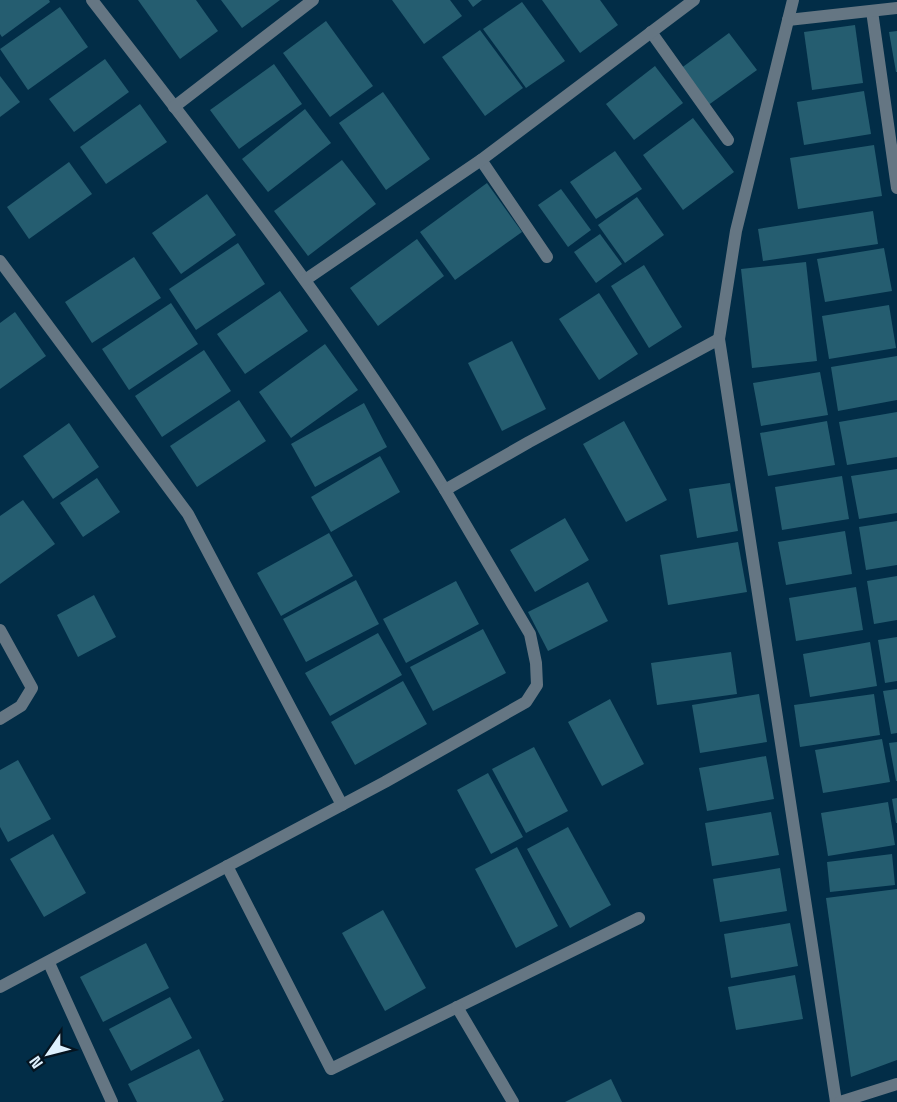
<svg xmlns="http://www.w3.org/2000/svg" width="897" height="1102" font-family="'Space Grotesk',sans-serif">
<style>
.building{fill:#255d70}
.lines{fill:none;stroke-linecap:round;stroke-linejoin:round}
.street{stroke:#657683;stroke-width:12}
</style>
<rect width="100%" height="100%" fill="#022d47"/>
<g class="building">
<path d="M0 0H49L50 2 2 37 0 34Z"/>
<path d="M138 0H196L218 31 180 59Z"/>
<path d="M221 0H280L242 28Z"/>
<path d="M392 0H450L462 16 424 44Z"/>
<path d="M468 0H482L473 7Z"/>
<path d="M542 0H600L618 25 580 53Z"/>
<path d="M522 2 565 61 526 88 483 29Z"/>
<path d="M60 7 88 47 28 90 0 49Z"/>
<path d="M326 21 373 86 330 117 283 53Z"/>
<path d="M855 25 863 83 812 90 804 32Z"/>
<path d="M480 30 523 88 485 116 442 57Z"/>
<path d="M897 31V72H896L889 32Z"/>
<path d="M729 33 757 70 707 106 680 69Z"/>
<path d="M105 59 129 92 74 132 49 99Z"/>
<path d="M274 64 302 104 239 149 210 110Z"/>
<path d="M655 66 683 103 634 140 606 104Z"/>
<path d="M0 76 20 102 0 117Z"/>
<path d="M864 91 871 134 804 145 797 102Z"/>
<path d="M383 92 430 159 386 190 339 123Z"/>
<path d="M140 104 167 142 106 184 80 147Z"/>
<path d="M305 109 331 143 268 192 242 159Z"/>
<path d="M693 118 734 172 683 210 643 155Z"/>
<path d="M874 145 882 196 798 209 790 158Z"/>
<path d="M615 151 642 189 596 219 570 182Z"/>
<path d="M342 160 376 204 308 256 274 211Z"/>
<path d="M69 162 92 194 29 239 7 207Z"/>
<path d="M487 183 522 232 455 280 420 232Z"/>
<path d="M561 189 591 230 568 247 538 205Z"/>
<path d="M207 194 236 235 181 274 152 233Z"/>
<path d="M637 197 664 235 625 263 598 225Z"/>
<path d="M873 211 878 244 763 261 758 229Z"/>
<path d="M600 234 622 264 596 283 574 252Z"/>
<path d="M417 239 444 276 378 326 350 288Z"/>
<path d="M238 243 265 284 196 330 169 289Z"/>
<path d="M884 248 892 291 825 302 817 259Z"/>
<path d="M134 257 161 298 92 343 65 302Z"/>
<path d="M806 262 817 361 752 368 741 269Z"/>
<path d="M644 265 682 327 649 348 611 286Z"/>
<path d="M280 291 308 331 245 374 217 334Z"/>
<path d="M599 293 638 354 599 380 559 319Z"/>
<path d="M171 303 198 344 129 390 102 349Z"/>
<path d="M889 305 896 348 829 359 822 316Z"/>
<path d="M15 312 46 356 0 389V323Z"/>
<path d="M512 341 546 409 502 431 468 363Z"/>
<path d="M325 344 358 390 291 438 259 392Z"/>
<path d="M204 350 231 391 162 437 135 396Z"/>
<path d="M897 356V400L838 411 831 367Z"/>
<path d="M820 372 828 415 761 426 753 383Z"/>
<path d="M239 400 266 441 197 487 170 446Z"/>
<path d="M364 403 387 447 315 487 291 444Z"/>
<path d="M897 412V457L847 465 839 422Z"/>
<path d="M624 421 667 500 626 522 583 444Z"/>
<path d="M827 421 835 465 768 476 760 433Z"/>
<path d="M69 423 99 467 53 499 23 456Z"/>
<path d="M380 456 400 492 331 532 311 497Z"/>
<path d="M897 469V513L859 519 851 476Z"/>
<path d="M842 476 849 519 782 530 775 487Z"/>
<path d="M97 478 120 512 83 537 60 503Z"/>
<path d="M730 483 738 531 697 538 689 489Z"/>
<path d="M23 500 55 544 0 584V516Z"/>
<path d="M565 518 589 560 535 592 510 550Z"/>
<path d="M897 521V565L866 570 859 527Z"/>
<path d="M845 531 852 574 786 585 778 542Z"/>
<path d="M329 533 353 576 281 616 257 573Z"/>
<path d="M738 542 747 592 668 605 660 555Z"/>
<path d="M897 576V620L874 624 867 581Z"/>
<path d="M356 580 379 624 306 662 283 619Z"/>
<path d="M456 581 479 624 406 663 383 619Z"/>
<path d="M588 582 608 621 548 651 528 612Z"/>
<path d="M856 587 863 630 796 641 789 598Z"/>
<path d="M94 595 116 637 78 657 57 615Z"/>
<path d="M483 629 506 673 433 711 410 667Z"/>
<path d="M378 633 402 675 330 716 305 673Z"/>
<path d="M897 637V681L885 683 878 640Z"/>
<path d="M870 642 877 686 810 697 803 654Z"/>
<path d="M731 652 737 694 657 705 651 663Z"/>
<path d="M403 681 427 724 355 765 331 722Z"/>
<path d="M897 689V733L891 734 883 691Z"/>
<path d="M759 694 767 742 700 753 692 705Z"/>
<path d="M874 694 880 735 800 747 794 705Z"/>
<path d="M610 699 644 764 602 786 568 722Z"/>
<path d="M882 739 890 782 823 793 815 750Z"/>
<path d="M897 742V781H896L889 743Z"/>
<path d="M534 747 568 811 526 833 492 769Z"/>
<path d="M766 756 774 799 707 811 699 768Z"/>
<path d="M18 760 51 819 8 842 0 827V770Z"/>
<path d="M488 773 523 837 491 854 457 790Z"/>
<path d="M897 798V823H896L892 799Z"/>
<path d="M888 802 895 845 828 856 821 813Z"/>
<path d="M771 812 779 855 712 866 705 823Z"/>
<path d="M568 827 611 905 570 928 527 849Z"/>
<path d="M53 834 86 893 44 917 10 859Z"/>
<path d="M517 847 558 926 516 948 475 869Z"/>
<path d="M892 854 895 885 830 892 827 862Z"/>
<path d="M780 868 787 911 720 922 713 879Z"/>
<path d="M897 889V1060L851 1077 826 898Z"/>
<path d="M383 910 426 988 385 1011 342 933Z"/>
<path d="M790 923 798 966 731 978 724 934Z"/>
<path d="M146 943 169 988 103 1022 80 977Z"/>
<path d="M795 975 803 1019 736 1030 728 987Z"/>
<path d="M170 997 192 1038 131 1071 109 1029Z"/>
<path d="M199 1049 224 1100 221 1102H137L128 1084Z"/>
<path d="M611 1079 622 1102H565Z"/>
</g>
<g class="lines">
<g class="street">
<path d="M92 0C215 159 340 317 445 490"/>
<path d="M872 11 897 188"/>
<path d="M788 20 897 8"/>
<path d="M651 32 728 140"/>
<path d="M174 107 313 0"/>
<path d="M481 160 547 257"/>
<path d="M0 261 188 514 342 805"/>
<path d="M305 280 481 160 694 0"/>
<path d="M719 339 736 231 793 0"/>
<path d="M0 630 32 688 21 706 0 719"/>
<path d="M227 866 331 1069 639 918"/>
<path d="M49 963 112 1102"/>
<path d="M0 987 385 782 526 702 537 685 536 663 530 634 445 490 529 442 719 339 836 1102"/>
<path d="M457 1007 513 1102"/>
<path d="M840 1102 897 1084"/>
</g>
</g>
<g transform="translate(48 1054) rotate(235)" stroke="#051420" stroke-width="4.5" paint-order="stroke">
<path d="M0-4.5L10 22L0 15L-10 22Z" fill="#def0fd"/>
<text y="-9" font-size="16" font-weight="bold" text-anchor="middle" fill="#def0fd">N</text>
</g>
</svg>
